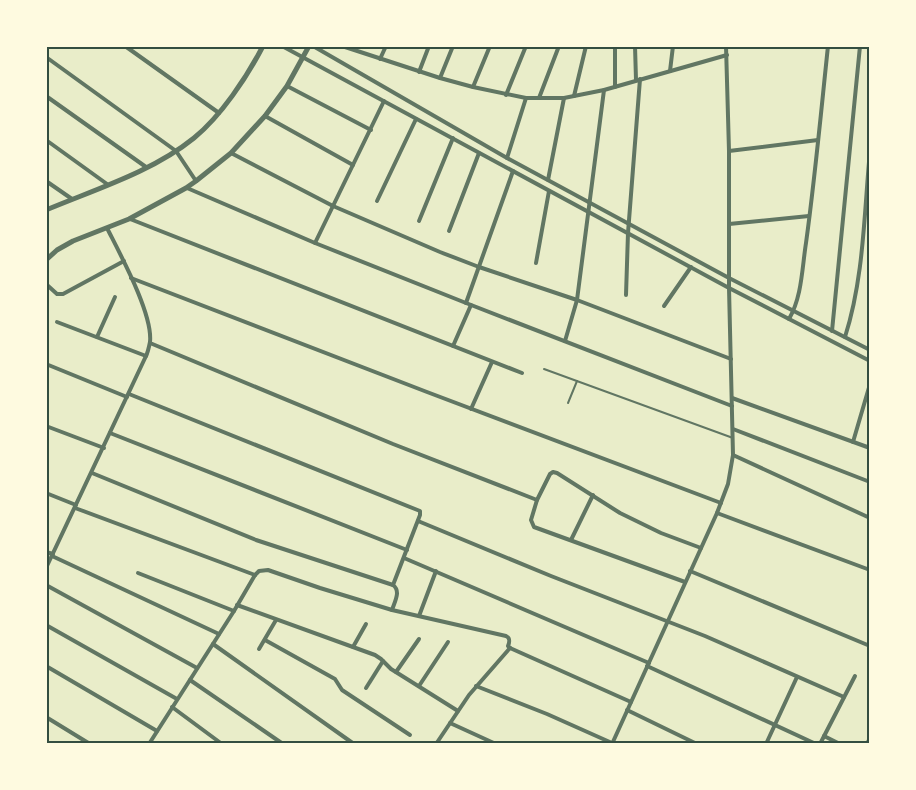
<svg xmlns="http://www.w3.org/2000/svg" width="916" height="790" font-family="Cabin,sans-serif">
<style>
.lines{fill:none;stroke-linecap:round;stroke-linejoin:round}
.service{stroke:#617663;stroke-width:2}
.minor{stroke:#617663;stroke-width:4}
.tertiary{stroke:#617663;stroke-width:5}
.neatline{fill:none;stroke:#344e41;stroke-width:2}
</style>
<rect width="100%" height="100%" fill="#e9edc9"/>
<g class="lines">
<g class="service">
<path d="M544 369 733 438"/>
<path d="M568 403 577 381"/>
</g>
<g class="minor">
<path d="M125 46 219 113"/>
<path d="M282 46 729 288 870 361"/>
<path d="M313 46 507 158 729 278 870 350"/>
<path d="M342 46 440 78 473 87 526 98H564L604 90 727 55"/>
<path d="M635 46 636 80"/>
<path d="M46 57 176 151 196 181"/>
<path d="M380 59 386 46"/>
<path d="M670 71 673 46"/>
<path d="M419 72 429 46"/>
<path d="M440 78 453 46"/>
<path d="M287 86 371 130"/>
<path d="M473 87 490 46"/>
<path d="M615 87V46"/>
<path d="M506 95 526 46"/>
<path d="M46 96 146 167"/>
<path d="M574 96 586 46"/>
<path d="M539 98 559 46"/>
<path d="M265 116 353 165"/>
<path d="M46 140 107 184"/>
<path d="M729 151 818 140"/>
<path d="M231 153 333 206 440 252 479 267 577 300 731 359"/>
<path d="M507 158 526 98"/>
<path d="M548 180 564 98"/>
<path d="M46 181 72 199"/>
<path d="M187 188 315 243 466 303 732 406"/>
<path d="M377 201 416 119"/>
<path d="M130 219 522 373"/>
<path d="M419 221 453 138"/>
<path d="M729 224 809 216"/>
<path d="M449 231 479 153"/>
<path d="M315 243 384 101"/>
<path d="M536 263 549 191"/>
<path d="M131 278 427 392 721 503"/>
<path d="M46 284 57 294H63L124 261"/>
<path d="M626 295 628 233 640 79"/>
<path d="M466 303 513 171"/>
<path d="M664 306 691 267"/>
<path d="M789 319C802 297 802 268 806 243 815 178 821 112 828 46"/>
<path d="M57 322 146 356"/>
<path d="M832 331 860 46"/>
<path d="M97 337 115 297"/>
<path d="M845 337C864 278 864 213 870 151"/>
<path d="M565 341 577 300 604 90"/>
<path d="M150 343 393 444 537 500"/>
<path d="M453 346 471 305"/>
<path d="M46 364 127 397"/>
<path d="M129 394 420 511V515L393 585"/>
<path d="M732 398 870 448"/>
<path d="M471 409 492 362"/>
<path d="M46 426 104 448"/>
<path d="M733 429 870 482"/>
<path d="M110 433 407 550"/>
<path d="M853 442 870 384"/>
<path d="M733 455 870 518"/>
<path d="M92 473 256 540 393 585C401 591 395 601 392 610"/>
<path d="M46 493 76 505"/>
<path d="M75 508 255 575"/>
<path d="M717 513 870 570"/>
<path d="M418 521 551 576 705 636 844 697"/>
<path d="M571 540 593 495"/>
<path d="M46 552 53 554"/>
<path d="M52 556 219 634"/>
<path d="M404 558 649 663"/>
<path d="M46 568 146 356C148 352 149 347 150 342 153 314 120 254 107 228"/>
<path d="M690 571 870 646"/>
<path d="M138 573 234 611"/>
<path d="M255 575 259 571 268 570 320 588 392 610 506 636C510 638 510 641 508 646L510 648"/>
<path d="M685 582 534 527 531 520 537 500 550 474 553 472 557 473 620 513 661 533 701 548"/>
<path d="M46 585 197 668"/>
<path d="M237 605 375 655 381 659 391 669 458 711"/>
<path d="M419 616 436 571"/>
<path d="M46 625 177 699"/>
<path d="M265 640 335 679 342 690 410 735"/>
<path d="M213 644 354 744"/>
<path d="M353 647 366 624"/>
<path d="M510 648 631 702"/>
<path d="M259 649 276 620"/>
<path d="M46 666 157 731"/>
<path d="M647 666 816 744"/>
<path d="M396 672 419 639"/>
<path d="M190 680 283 744"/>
<path d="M419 686 448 642"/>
<path d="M476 686 547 714 612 743"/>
<path d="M366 688 383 661"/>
<path d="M172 707 222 744"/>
<path d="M627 710 697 744"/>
<path d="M46 717 90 744"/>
<path d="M450 723 496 744"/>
<path d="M824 736 840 744"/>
<path d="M149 744 234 611 255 575"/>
<path d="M436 744 469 695 510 648"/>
<path d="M612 744 717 513 728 484 733 455 729 288V151L726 46"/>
<path d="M766 744 797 677"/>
<path d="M820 744 855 676"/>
<path d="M867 744 870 738"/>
</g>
<g class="tertiary">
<path d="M46 210C96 189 152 172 194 138 221 116 247 77 263 46"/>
<path d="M46 260 57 250 73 241 129 219 186 188 196 181 231 153 265 116 287 86 309 46"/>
</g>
</g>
<rect width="916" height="790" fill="none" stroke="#fefae0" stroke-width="96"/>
<rect x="48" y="48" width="820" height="694" class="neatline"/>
</svg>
